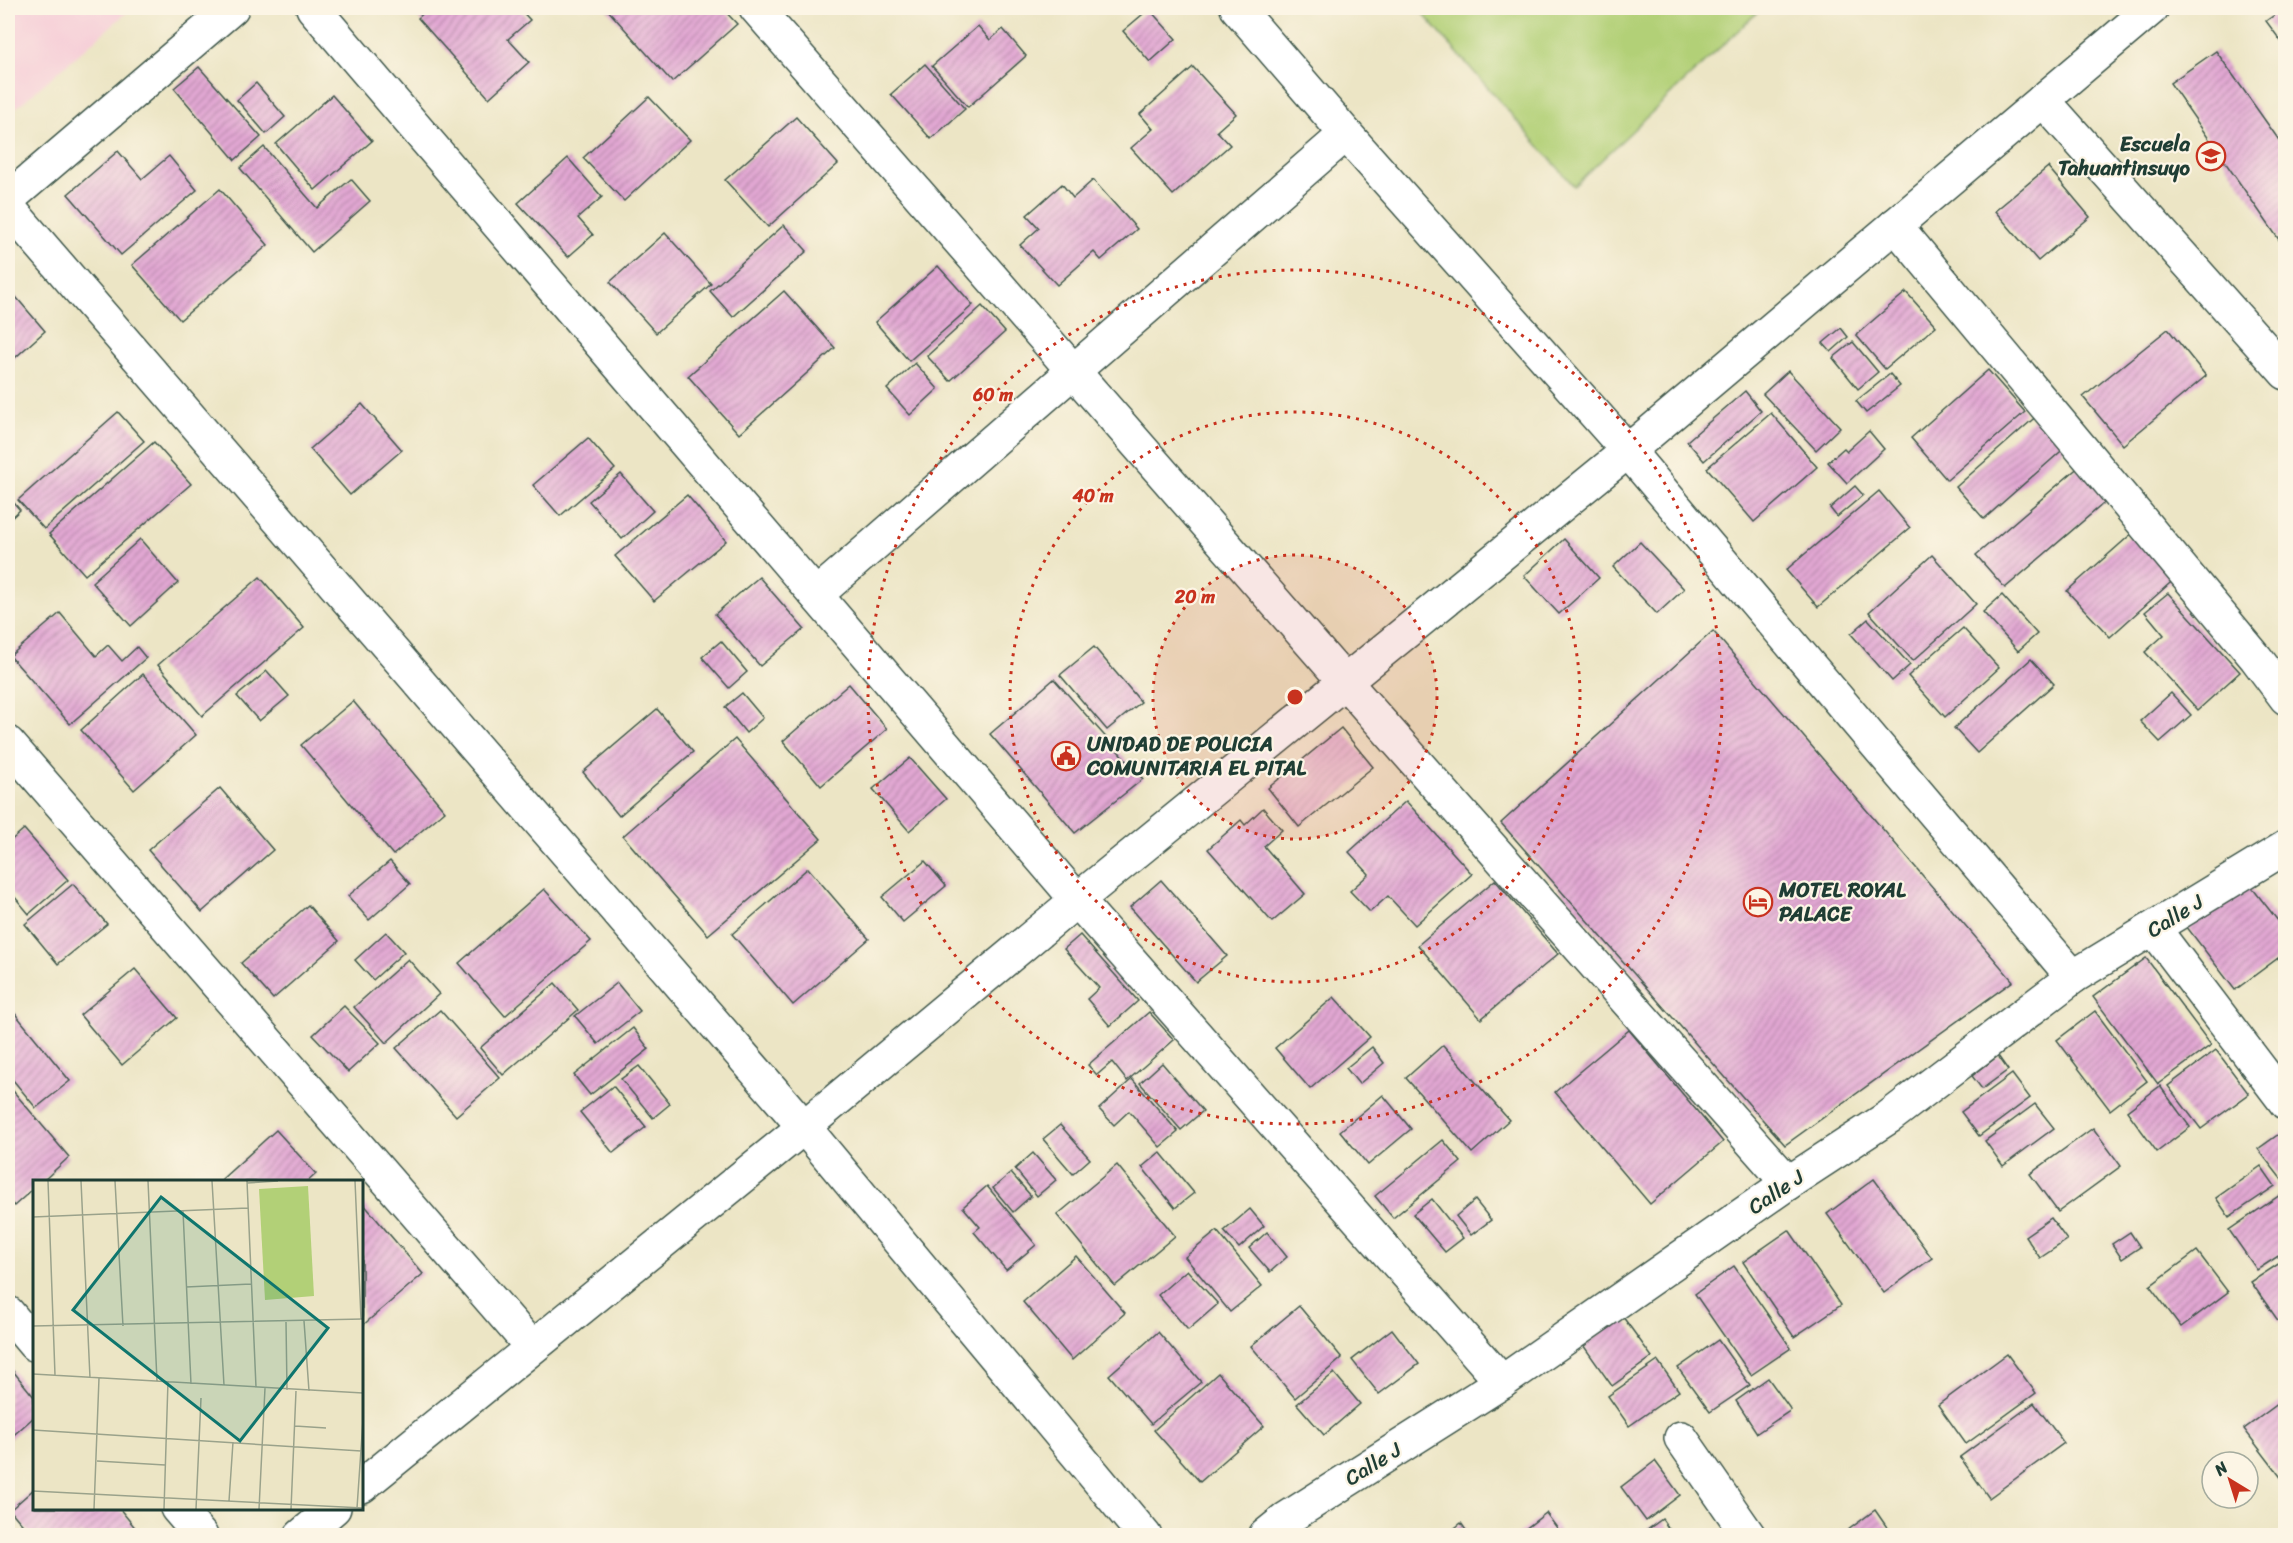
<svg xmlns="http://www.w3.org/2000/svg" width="2293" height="1543" font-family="Sriracha,sans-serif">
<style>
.built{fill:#f6cfd8}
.park{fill:#b2d077;stroke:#688656;stroke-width:1.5}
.building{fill:url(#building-hatch)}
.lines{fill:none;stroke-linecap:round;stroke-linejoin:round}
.minor-casing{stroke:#3e564a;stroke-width:36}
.minor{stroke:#fff;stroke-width:33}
.ring{fill:none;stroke:#c8321e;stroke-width:3;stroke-dasharray:3 6}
.labels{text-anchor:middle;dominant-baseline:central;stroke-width:4.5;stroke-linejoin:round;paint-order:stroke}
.poi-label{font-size:21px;font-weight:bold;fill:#1f3d34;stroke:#fcf5e5;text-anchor:start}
.street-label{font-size:21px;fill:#1f3d34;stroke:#fcf5e5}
.inset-road{fill:none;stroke:#9aa28b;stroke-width:1.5}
.view{fill:#0f766e;fill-opacity:0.15;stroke:#0f766e;stroke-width:3}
.inset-edge{fill:none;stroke:#1f3d34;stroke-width:3}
.centre{fill:#c8321e;stroke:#fcf5e5;stroke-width:3}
.ring-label{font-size:18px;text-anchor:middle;font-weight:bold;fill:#c8321e;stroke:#fcf5e5;stroke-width:4.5;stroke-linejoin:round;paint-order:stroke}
</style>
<defs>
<pattern id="building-hatch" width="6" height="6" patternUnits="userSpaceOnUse" patternTransform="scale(1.5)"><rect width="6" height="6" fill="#e2a7d3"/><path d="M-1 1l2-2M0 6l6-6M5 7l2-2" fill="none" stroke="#b789ac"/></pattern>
</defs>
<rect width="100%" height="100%" fill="#fcf5e5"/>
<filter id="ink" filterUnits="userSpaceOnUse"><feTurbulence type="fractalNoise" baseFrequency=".0167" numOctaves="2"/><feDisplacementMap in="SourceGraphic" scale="12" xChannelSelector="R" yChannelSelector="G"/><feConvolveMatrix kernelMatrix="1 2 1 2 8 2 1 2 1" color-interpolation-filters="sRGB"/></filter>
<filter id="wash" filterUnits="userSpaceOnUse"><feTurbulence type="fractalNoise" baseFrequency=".008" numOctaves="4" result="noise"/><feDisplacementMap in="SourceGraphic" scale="24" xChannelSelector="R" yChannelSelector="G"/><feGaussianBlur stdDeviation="1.35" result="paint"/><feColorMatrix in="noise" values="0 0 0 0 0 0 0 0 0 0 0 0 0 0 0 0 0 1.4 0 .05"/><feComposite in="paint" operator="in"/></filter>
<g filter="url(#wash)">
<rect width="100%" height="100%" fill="#ece5c5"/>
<path class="built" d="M8 8H132L8 115Z"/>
<path class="park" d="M1418 8H1762L1574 186Z"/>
<g id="blocks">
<g class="building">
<path d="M429 8H519L530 20 508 39 529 62 489 98 418 18Z"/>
<path d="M606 8H722L737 24 672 82Z"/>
<path d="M2285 8H2286V48L2266 21Z"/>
<path d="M1149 9 1176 39 1150 62 1123 31Z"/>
<path d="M978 26 990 40 1003 29 1026 56 968 107 932 66Z"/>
<path d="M2216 51 2286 150V242L2282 244 2170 83Z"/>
<path d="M925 64 965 109 931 139 891 94Z"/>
<path d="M199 67 261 137 235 160 174 88Z"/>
<path d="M1193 67 1236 114 1217 131 1230 145 1173 195 1131 148 1153 129 1140 114Z"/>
<path d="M256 83 285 117 266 134 237 100Z"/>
<path d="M332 95 372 141 315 190 276 144Z"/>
<path d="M649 97 690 140 624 201 583 158Z"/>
<path d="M796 117 838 164 768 227 725 180Z"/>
<path d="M264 147 317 208 351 179 370 201 312 252 240 168Z"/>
<path d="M118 151 142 179 169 156 197 190 121 255 68 194Z"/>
<path d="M568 158 602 197 578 218 593 235 568 257 518 203Z"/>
<path d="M2048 167 2090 217 2038 261 1995 211Z"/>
<path d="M1093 180 1137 229 1101 260 1094 252 1057 285 1020 245 1039 228 1027 215 1062 184 1073 198Z"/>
<path d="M220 189 268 245 180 320 132 265Z"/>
<path d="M784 225 807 251 733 317 710 291Z"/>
<path d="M665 233 711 284 656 333 610 282Z"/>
<path d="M938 266 973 305 909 361 875 322Z"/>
<path d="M10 290 45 331 8 364V292Z"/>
<path d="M784 291 835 348 739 434 688 376Z"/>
<path d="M1906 292 1936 326 1885 369 1856 335Z"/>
<path d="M982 306 1005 332 950 381 927 356Z"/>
<path d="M1841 328 1848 337 1831 352 1823 343Z"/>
<path d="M2168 329 2206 376 2123 445 2083 397Z"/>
<path d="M1853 342 1878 372 1858 389 1833 358Z"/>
<path d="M915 363 938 389 910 415 887 389Z"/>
<path d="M1988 370 2025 412 1947 480 1911 438Z"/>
<path d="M1788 371 1840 427 1816 450 1763 394Z"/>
<path d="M1890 374 1900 386 1866 413 1856 401Z"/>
<path d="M1745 391 1761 411 1704 461 1687 441Z"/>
<path d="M362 404 402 450 350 495 310 449Z"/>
<path d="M118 412 144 441 44 529 18 500Z"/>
<path d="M1771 413 1817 467 1754 522 1707 468Z"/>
<path d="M2040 413 2068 445 1984 519 1956 487Z"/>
<path d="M1869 431 1884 449 1847 483 1828 462 1844 448 1847 451Z"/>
<path d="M588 438 615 469 560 516 533 485Z"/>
<path d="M154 442 191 484 85 575 49 534Z"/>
<path d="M2081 465 2110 498 2005 588 1976 555Z"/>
<path d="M621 474 653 511 622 539 589 501Z"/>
<path d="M1855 486 1863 495 1837 517 1830 508Z"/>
<path d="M1879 491 1910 528 1818 607 1786 570Z"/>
<path d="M687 495 726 541 654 601 615 556Z"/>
<path d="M8 496 20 510 8 521Z"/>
<path d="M2137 529 2179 575 2110 637 2067 591Z"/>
<path d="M140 539 178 583 131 626 92 582Z"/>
<path d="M1564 539 1599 578 1559 614 1524 576Z"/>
<path d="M1640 542 1684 589 1657 614 1613 567Z"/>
<path d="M1932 555 1976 604 1913 661 1869 612Z"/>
<path d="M260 577 304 628 202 716 158 665Z"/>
<path d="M759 577 804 629 760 666 715 614Z"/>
<path d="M2168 593 2240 672 2198 710 2145 652 2164 635 2145 612Z"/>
<path d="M2002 595 2037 634 2018 651 1983 612Z"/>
<path d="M60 613 96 656 108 645 122 661 137 647 146 658 70 724 10 656Z"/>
<path d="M1868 619 1910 665 1892 681 1851 634Z"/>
<path d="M1963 628 1999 668 1945 717 1908 676Z"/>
<path d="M1713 631 2013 981 1785 1145 1501 823Z"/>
<path d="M721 641 747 672 729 688 702 657Z"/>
<path d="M1094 647 1141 702 1107 730 1060 675Z"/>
<path d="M2031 659 2054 684 1977 753 1954 728Z"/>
<path d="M267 671 289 696 259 721 237 696Z"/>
<path d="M143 674 196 735 134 790 81 730Z"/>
<path d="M1054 679 1143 779 1075 833 990 734Z"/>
<path d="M849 684 887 729 821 786 783 741Z"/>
<path d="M742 693 763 718 746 733 725 707Z"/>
<path d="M2171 693 2191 715 2160 742 2140 721Z"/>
<path d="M353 701 445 811 393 855 301 745Z"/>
<path d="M657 709 693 752 619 816 583 772Z"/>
<path d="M1341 728 1373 767 1299 827 1268 788Z"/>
<path d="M735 739 821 839 708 935 623 836Z"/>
<path d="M910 758 946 799 909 831 873 789Z"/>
<path d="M220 788 273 850 202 912 148 850Z"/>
<path d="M1406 801 1472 874 1415 925 1388 896 1370 912 1350 891 1369 874 1349 852Z"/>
<path d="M1263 808 1282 830 1264 846 1305 894 1272 922 1208 849 1241 820 1245 825Z"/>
<path d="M24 829 68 880 29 914 8 889V843Z"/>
<path d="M390 861 410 884 369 920 348 896Z"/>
<path d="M925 861 946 886 903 922 882 897Z"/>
<path d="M808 868 869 939 793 1005 732 934Z"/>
<path d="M1161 880 1227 956 1196 982 1130 907Z"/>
<path d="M1495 880 1558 954 1481 1019 1418 945Z"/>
<path d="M2246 880 2286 931V952L2235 990 2186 926Z"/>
<path d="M73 884 107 924 58 964 25 924Z"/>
<path d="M544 889 591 941 505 1016 459 963Z"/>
<path d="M308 905 339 941 273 999 241 963Z"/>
<path d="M386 932 404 952 373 980 355 960Z"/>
<path d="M1080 935 1138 1001 1110 1026 1087 999 1099 988 1064 949Z"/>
<path d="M2146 958 2211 1045 2158 1084 2093 997Z"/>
<path d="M408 959 439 994 386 1043 354 1007Z"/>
<path d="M135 969 177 1018 122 1065 80 1015Z"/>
<path d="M555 983 578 1010 503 1075 480 1048Z"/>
<path d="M617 983 640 1011 598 1044 575 1016Z"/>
<path d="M1334 997 1370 1037 1310 1089 1275 1048Z"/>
<path d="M8 1005 70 1081 36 1108 8 1074Z"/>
<path d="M344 1006 380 1043 348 1072 313 1035Z"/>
<path d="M440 1010 500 1078 456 1116 396 1048Z"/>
<path d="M2095 1011 2147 1081 2110 1110 2057 1040Z"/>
<path d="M1149 1012 1174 1040 1127 1081 1112 1062 1097 1075 1088 1065Z"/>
<path d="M633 1028 649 1049 590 1095 574 1075Z"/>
<path d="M1629 1030 1723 1142 1650 1204 1555 1092Z"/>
<path d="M1443 1045 1509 1120 1472 1153 1406 1078Z"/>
<path d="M1372 1047 1384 1063 1359 1084 1346 1068Z"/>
<path d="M2216 1050 2249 1094 2201 1129 2168 1086Z"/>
<path d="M1998 1056 2008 1070 1982 1089 1972 1076Z"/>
<path d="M1162 1063 1203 1111 1181 1130 1140 1083Z"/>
<path d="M639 1066 670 1104 653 1118 621 1079Z"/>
<path d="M2012 1074 2030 1098 1979 1136 1961 1112Z"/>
<path d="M1132 1079 1178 1132 1160 1147 1129 1111 1114 1125 1099 1109Z"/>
<path d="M8 1085 69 1157 42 1182H34V1188L14 1206 8 1199Z"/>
<path d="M613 1086 646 1127 613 1153 580 1112Z"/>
<path d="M2160 1086 2190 1127 2157 1152 2127 1111Z"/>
<path d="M1383 1095 1411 1129 1368 1165 1340 1131Z"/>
<path d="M2035 1104 2054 1128 2003 1166 1985 1141Z"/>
<path d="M1060 1125 1090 1159 1073 1174 1043 1139Z"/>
<path d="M2093 1128 2121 1166 2058 1212 2030 1174Z"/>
<path d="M2286 1129V1177L2282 1180 2258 1149Z"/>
<path d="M276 1130 316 1174 307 1182H223L222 1179Z"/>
<path d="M1443 1140 1461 1162 1393 1218 1375 1196Z"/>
<path d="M1160 1152 1194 1193 1175 1208 1142 1167Z"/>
<path d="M1033 1153 1056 1180 1037 1196 1015 1169Z"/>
<path d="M1117 1165 1175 1236 1115 1286 1057 1215Z"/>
<path d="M2261 1166 2275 1186 2229 1217 2216 1198Z"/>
<path d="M1011 1173 1031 1196 1013 1212 993 1188Z"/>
<path d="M1874 1179 1932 1258 1884 1293 1827 1214Z"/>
<path d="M987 1186 1036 1245 1006 1270 974 1232 980 1227 963 1207Z"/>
<path d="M2286 1191V1251L2257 1270 2229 1230Z"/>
<path d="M1432 1199 1463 1238 1445 1252 1413 1214Z"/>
<path d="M1475 1200 1491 1220 1471 1235 1456 1216Z"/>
<path d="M362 1202 423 1274 362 1326Z"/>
<path d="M1250 1209 1264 1226 1239 1248 1224 1231Z"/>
<path d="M2051 1218 2067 1240 2040 1258 2025 1236Z"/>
<path d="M1789 1230 1841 1305 1794 1337 1743 1262Z"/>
<path d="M1217 1231 1262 1286 1230 1312 1185 1257Z"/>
<path d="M1267 1232 1287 1257 1270 1272 1249 1248Z"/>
<path d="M2130 1232 2140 1247 2122 1259 2112 1244Z"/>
<path d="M2197 1251 2228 1292 2181 1327 2150 1286Z"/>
<path d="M1076 1256 1125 1313 1072 1360 1023 1302Z"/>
<path d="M2286 1259V1318L2279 1322 2251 1282Z"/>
<path d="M1734 1266 1791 1348 1751 1375 1695 1294Z"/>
<path d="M1187 1270 1218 1304 1188 1330 1158 1295Z"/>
<path d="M1299 1306 1342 1358 1295 1398 1251 1346Z"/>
<path d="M1623 1317 1652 1357 1612 1386 1583 1345Z"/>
<path d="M1392 1329 1419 1364 1379 1394 1352 1360Z"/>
<path d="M1158 1332 1201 1382 1151 1424 1109 1375Z"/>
<path d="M1718 1340 1750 1385 1710 1412 1678 1368Z"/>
<path d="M2007 1354 2036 1393 1966 1444 1938 1405Z"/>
<path d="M1658 1361 1679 1391 1629 1426 1608 1396Z"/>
<path d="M9 1366 34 1397V1417L8 1440Z"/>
<path d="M1218 1373 1264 1426 1200 1482 1154 1430Z"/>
<path d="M1334 1373 1360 1404 1324 1435 1297 1404Z"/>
<path d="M1768 1378 1791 1410 1757 1433 1736 1401Z"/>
<path d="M2286 1398V1484L2244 1429Z"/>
<path d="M2034 1403 2064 1443 1989 1498 1960 1457Z"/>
<path d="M1655 1461 1680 1495 1646 1521 1621 1487Z"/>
<path d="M34 1489V1508H119L142 1536H83L81 1533 78 1536H32L10 1510Z"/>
<path d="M1875 1510 1893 1536H1840Z"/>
<path d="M1546 1513 1563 1536H1516Z"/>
<path d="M1662 1519 1674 1536H1639Z"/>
<path d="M1461 1523 1470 1536H1445Z"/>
</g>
</g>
</g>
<g filter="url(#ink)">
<use href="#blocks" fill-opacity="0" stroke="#3e564a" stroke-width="1.5"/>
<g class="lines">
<g class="minor-casing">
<g id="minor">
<path d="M313 8 1077 900 1502 1382"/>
<path d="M756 8 1345 682 1788 1183"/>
<path d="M1237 8 1346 134 1628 451 2073 977"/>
<path d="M2043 100 2286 373"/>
<path d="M8 199 232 8"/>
<path d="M8 207 804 1127 1145 1536"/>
<path d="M1895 225 2256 658 2286 698"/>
<path d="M816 595 1346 134"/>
<path d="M8 743 531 1346"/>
<path d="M2154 929 2286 1103"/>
<path d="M8 1313 34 1344"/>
<path d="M1681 1438 1749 1536"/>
<path d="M362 1486 804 1127 1077 900 1628 451 2152 8"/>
<path d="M177 1508 201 1536"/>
<path d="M301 1536 334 1508"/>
<path d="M1265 1536 1286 1519 1502 1382 1788 1183 1889 1117 2073 977 2286 847"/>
</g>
</g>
<use href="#minor" class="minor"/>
</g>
</g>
<circle cx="1295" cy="697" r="142" fill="#c8321e" fill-opacity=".12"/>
<g class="ring">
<circle cx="1295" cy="697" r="142"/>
<circle cx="1295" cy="697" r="285"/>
<circle cx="1295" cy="697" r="427"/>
</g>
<defs>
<g id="school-ring" transform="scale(1.5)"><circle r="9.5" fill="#fcf5e5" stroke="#c8321e" stroke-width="1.5"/><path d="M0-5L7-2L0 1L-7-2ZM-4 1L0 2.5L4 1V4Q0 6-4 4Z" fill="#c8321e"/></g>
<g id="civic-ring" transform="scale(1.5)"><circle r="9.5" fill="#fcf5e5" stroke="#c8321e" stroke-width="1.5"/><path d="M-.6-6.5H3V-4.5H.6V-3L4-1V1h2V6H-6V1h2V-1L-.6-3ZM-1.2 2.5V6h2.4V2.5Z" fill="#c8321e"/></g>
<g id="hotel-ring" transform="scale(1.5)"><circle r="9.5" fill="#fcf5e5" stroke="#c8321e" stroke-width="1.5"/><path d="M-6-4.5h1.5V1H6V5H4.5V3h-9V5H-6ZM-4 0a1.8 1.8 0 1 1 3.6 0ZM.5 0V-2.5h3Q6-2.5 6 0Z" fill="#c8321e"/></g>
</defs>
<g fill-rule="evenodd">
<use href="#school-ring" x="2211" y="156"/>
<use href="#civic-ring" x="1066" y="756"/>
<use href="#hotel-ring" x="1758" y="902"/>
</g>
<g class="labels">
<g class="poi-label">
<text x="2190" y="144" text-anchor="end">Escuela<tspan x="2190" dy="24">Tahuantinsuyo</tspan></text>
<text x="1087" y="744">UNIDAD DE POLICIA<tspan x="1087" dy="24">COMUNITARIA EL PITAL</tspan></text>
<text x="1779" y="890">MOTEL ROYAL<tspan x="1779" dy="24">PALACE</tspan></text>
</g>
<g class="street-label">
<text transform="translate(2175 916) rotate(-32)">Calle J</text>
<text transform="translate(1776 1192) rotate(-34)">Calle J</text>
<text transform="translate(1373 1464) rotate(-32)">Calle J</text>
</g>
</g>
<g transform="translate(33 1180)">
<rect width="330" height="330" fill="#ece5c5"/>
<path d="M275 6 281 116 232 120 226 9Z" fill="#b2d077"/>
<path class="inset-road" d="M15 1 22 195M48 1 57 198M82 1 90 146M115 1 124 201M179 1 191 205M214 1 223 207M322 1 328 139M214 3 245 1M150 31 158 204M0 37 215 28M153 107 218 104M271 141 276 211M253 142 254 210M0 146 330 139M0 194 330 213M262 246 293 248M0 250 328 271M64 281 132 285M0 311 330 328M196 321 200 262M324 328 330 240M61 329 66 198M131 329 135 201M163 329 168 218M226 329 232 208M258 329 263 211"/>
<path class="view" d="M128 17 295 148 207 261 40 130Z"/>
<rect width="330" height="330" class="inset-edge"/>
</g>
<circle cx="1295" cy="697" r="9" class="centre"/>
<g class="ring-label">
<text x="993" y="401">60 m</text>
<text x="1093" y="502">40 m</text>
<text x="1195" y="603">20 m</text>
</g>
<rect width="2293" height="1543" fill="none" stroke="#fcf5e5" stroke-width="30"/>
<g transform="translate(2230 1480) rotate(322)"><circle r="28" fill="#fcf5e5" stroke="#a4ab9e" stroke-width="1.5"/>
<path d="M0-4.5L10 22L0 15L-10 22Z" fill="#c8321e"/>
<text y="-9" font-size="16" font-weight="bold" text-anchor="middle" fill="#1f3d34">N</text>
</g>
</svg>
